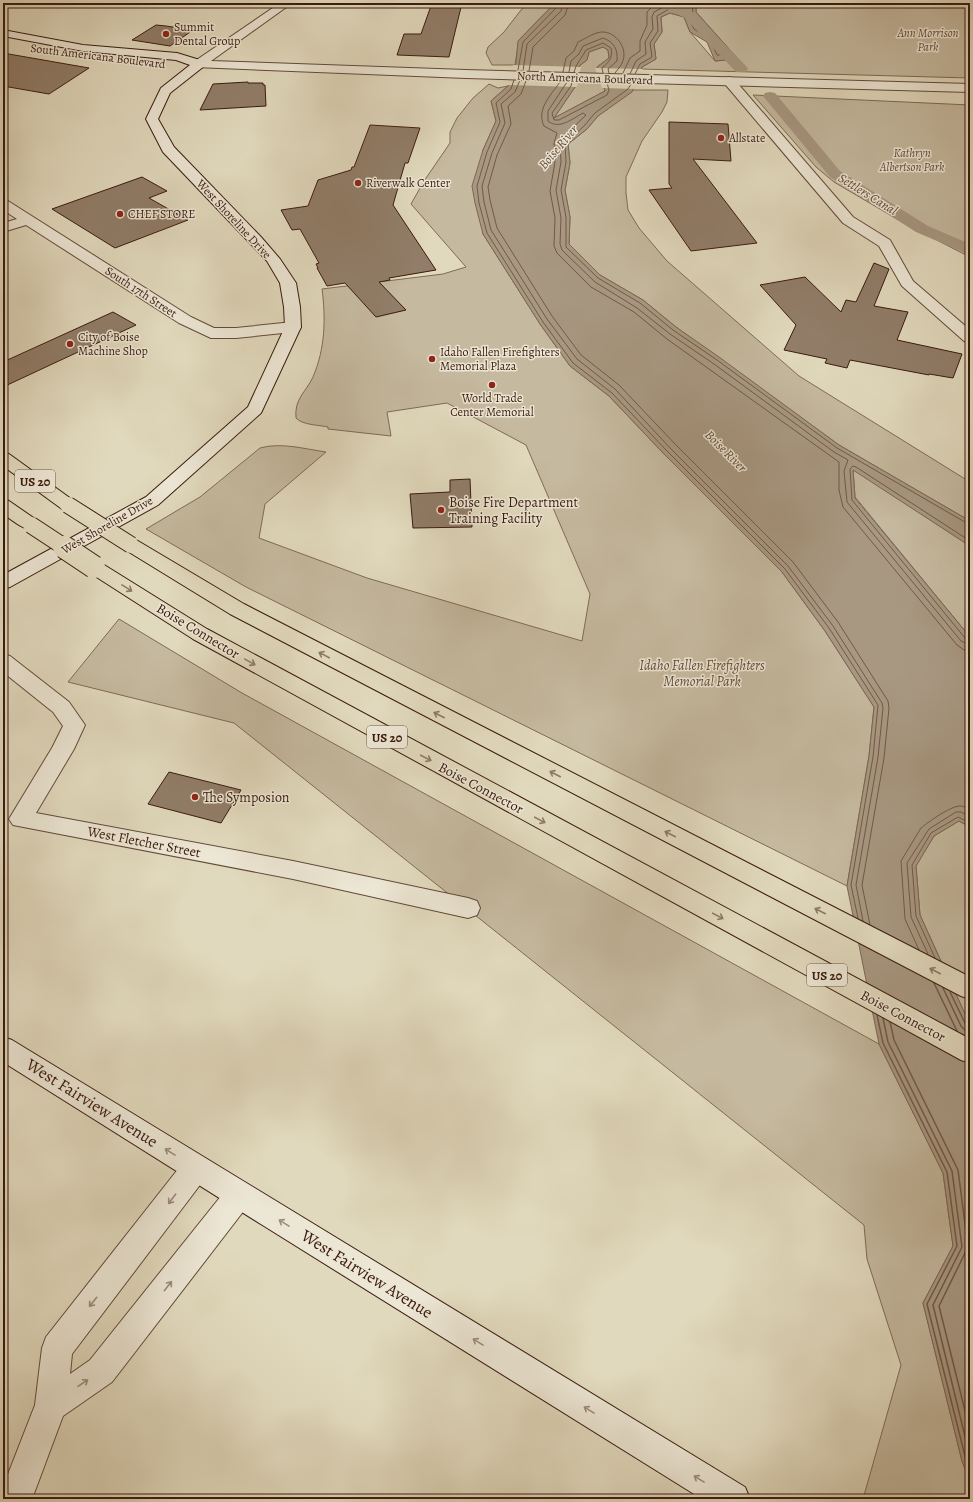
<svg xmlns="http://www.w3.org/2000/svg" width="973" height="1502" font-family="Alegreya,serif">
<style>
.green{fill:#c5b99f;stroke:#806a56}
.water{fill:#a89882;stroke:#7c6654;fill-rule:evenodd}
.pier{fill:#e1d9bd}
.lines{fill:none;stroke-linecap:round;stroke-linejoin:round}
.shore-far1{stroke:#715948;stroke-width:1}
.shore{stroke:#715948;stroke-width:1.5}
.canal{fill:#a89882;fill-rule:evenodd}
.building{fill:#917d69;stroke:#3a1a0e}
.minor-casing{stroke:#644a3a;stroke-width:2}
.tertiary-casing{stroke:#644a3a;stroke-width:2}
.secondary-casing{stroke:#3a1a0e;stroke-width:2}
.motorway-casing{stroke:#3a1a0e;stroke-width:2}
.minor{fill:#ece6d4;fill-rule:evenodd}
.tertiary{fill:#ece6d4;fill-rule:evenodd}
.secondary{fill:#ece6d4;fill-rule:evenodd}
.motorway{fill:#e1d9bd;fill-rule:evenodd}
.motorway-bridge-far1-casing{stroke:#3a1a0e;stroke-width:18;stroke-linecap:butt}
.motorway-bridge-casing{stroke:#3a1a0e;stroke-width:24;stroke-linecap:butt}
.motorway-bridge-far1{stroke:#e1d9bd;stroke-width:16}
.motorway-bridge{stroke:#e1d9bd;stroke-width:22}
.oneway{stroke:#8e7a66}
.oneway2{stroke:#9c8a7b}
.poi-dot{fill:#8f2418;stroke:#ece6d4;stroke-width:1.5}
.labels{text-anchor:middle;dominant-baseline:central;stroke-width:3;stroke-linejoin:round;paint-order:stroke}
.far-poi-label{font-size:12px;fill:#3a1a0e;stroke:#ece6d4;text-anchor:start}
.far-park-label{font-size:12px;font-style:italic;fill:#644a3a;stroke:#ece6d4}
.far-street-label{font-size:12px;fill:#3a1a0e;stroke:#ece6d4}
.far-water-label{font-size:13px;font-style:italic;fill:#604637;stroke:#ece6d4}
.shield{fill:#ece6d4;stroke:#6f5749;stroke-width:1}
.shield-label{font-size:13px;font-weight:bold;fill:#3a1a0e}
.poi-label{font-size:14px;fill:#3a1a0e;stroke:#ece6d4;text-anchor:start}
.street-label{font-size:14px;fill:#3a1a0e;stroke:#ece6d4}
.park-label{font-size:14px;font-style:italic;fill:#644a3a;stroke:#ece6d4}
.near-street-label{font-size:17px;fill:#3a1a0e;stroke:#ece6d4}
</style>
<rect width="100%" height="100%" fill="#e1d9bd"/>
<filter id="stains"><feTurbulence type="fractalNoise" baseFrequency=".005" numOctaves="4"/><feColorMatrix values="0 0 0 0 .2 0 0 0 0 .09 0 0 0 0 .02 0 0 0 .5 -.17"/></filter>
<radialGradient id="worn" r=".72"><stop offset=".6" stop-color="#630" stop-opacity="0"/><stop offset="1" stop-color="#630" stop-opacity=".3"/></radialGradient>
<g class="green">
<path d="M529 3H555L519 40 515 65H492L486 53 488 47 504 32 521 10Z"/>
<path d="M696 3H970V78L641 69 642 67 656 59 654 44 662 32 661 17 670 13 684 17 690 32 715 61 738 59 696 12Z"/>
<path d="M603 47 608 50 609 58 597 67 605 91 554 118 575 87 579 66 587 60 589 52Z"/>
<path d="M489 84 498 88 508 86 491 101 496 121 483 150V234L540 324 570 366 609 396 665 455 782 572 825 631 874 707 869 756 847 886 246 587 146 529 200 497 260 448C281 442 305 449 326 452L265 504 259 538 367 578 582 641 590 594 526 445 447 403 387 412 391 436 328 429V427C319 425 302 425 296 418 294 399 306 392 313 377 325 349 326 319 322 289L443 274 466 267 411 204 424 181 450 143V132L457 118 473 98Z"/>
<path d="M633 90H668L667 102 662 112 642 141 626 177V193L628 210 639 228 667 261 799 376 970 482V521L839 445 676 327 643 300 600 275 569 244 570 217 565 190 570 163 568 144 587 129 598 116Z"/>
<path d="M753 95 970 105V257L907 225 834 182 816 167Z"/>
<path d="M853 469 970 546V637L855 497Z"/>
<path d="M119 619 242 693 879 1044 943 1173 953 1246 923 1303 962 1461 970 1481V1499H863L901 1365 867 1259 864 1225 234 723 68 682Z"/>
<path d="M959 821 970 827V1025L920 915 916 866 934 836Z"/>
</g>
<path class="water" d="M555 3H696V12L738 59 715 61 707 42 690 32 684 17 670 13 661 17 662 32 654 44 656 59 642 67 632 92 598 116 587 129 568 144 570 163 565 190 570 217 569 244 600 275 643 300 676 327 719 357 839 445 970 521V546L853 470 855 498 970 637V827L959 821 934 836 916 866 920 915 970 1025V1481L962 1461 923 1303 953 1246 943 1173 879 1044 847 886 869 756 874 707 825 631 782 572 665 455 609 396 570 366 540 324 483 234 475 203 472 186 483 150 496 121 491 101 508 86 516 63 518 41ZM603 47 608 50 609 58 597 67 605 91 554 118 575 87 579 66 587 60 589 52Z"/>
<g class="pier">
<path d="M513 65 581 67 577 87 507 85Z"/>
<path d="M595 68 643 69 635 89 602 88Z"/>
</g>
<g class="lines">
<g class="shore-far1">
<path d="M518 70 523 42 557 7 558 3"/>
<path d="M523 71 527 44 561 11 563 3"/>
<path d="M529 71 533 47 565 15 569 3"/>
<path d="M563 72 566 58 574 51 578 42C585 39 593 33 601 32 616 31 629 49 622 63 621 66 617 70 615 73"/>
<path d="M569 72 571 61 579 54 583 46 603 38C614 42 618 49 617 61L608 69 609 73"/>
<path d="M574 72C576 63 582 58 586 50L603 43 611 48C613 58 609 62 602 68L603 73"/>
<path d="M623 73 630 58 640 51V41L647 25V12L656 3"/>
<path d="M630 74 636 61 646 54 645 42 653 29 652 17 654 12 669 4 685 8 687 3"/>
<path d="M635 74 640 64 652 57 650 43 658 31 657 16 669 9 686 14 694 29 710 39 717 55H727V52L693 14 692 3"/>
<path d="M514 80 511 89 496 103 500 122 487 152 477 186 479 203 487 233 543 322 573 363 612 393 668 452 785 569 829 628 878 705 873 757 851 885 858 918"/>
<path d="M520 80 515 92 501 104 505 123 492 153 482 186 484 202 491 230 547 319 577 359 615 389 671 449 788 566 833 626 882 703 883 708 878 757 856 885 863 921"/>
<path d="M526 81 521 94 508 106 511 124 497 155 488 187 490 200 497 228 552 316 581 355 619 385 676 445 793 562 838 622 888 701 889 708 884 758 862 885 870 925"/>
<path d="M560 82C551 95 536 109 544 126L557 133 554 143 555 162 550 191 555 218 554 246 557 253 591 287 634 312 667 339 839 462V490L843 507 957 645 964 650 970 651"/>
<path d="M567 82 548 111V121C559 130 572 119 583 113L586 115 562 138 560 143 561 162 556 190 561 218 560 244 562 250 595 282 637 308 670 334 714 364 834 452 848 460 844 471 847 502 961 641 970 645"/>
<path d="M572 82 571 86 552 113 554 120H559L607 95 609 90 607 83"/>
<path d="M631 84 628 89 595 113 584 126 565 143 566 162 561 190 566 217V247L598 278 640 303 673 330 717 360 837 448 970 525"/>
<path d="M970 541 856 467 853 466 850 469 852 500 965 638 970 640"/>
<path d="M919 950 905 919 901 861 921 828C928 822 952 805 961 806 964 806 967 809 970 810"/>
<path d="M928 954 911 917 907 863 929 829 956 812H961L970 817"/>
<path d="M935 958 916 916 912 865 931 833 958 817 970 823"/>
</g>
<g class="shore">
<path d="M934 983 957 1031"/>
<path d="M943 988 961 1026 965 1030H970"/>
<path d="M950 992 965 1023 970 1025"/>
<path d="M877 1015 883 1043 947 1172 957 1246 927 1304 966 1460 970 1470"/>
<path d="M883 1018 888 1042 952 1171 962 1247 933 1305 970 1457"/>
<path d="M890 1022 894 1040 958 1170 968 1247 939 1306 970 1431"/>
</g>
<g class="canal">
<path d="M659 3H675L693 12 746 66 748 69 746 72H736L685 18 661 6Z"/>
<path d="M770 92 775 93 840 171 928 226 970 244V255L916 232 830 177 763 96 765 93Z"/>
</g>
</g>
<g class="building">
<path d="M432 3H462L449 57 397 55 404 34H421Z"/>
<path d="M156 25 166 26 193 30 170 46 132 40Z"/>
<path d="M3 53 89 68 49 94 3 86Z"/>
<path d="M248 82V83H263V85H265L266 106 200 110 213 84Z"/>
<path d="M669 122 728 124 731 161 693 159 757 243 691 251 649 190 672 188 669 184Z"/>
<path d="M370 125 420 128 408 163H405L393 205 436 270 389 278 390 280 379 282 406 310 376 317 345 283 327 286 317 268H318L316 264 319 263 300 229 292 230 281 210 308 206 318 180 351 170 352 167H354Z"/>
<path d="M142 177 167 191 149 198 188 220 115 248 52 209Z"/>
<path d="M874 263 889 269 874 306 908 312 897 340 962 354 953 378 929 374V375L850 360 847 368 825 363 827 359 784 350 796 325 760 285 805 277 841 312 846 300 856 302Z"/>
<path d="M113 312 136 325 3 387V362Z"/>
<path d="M470 479 472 527 413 528 410 494 450 492V480Z"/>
<path d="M169 772 241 790 221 823 148 804Z"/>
</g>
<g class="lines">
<g class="minor-casing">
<g id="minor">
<path d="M729 77 733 78 853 217 890 240 913 281 970 330V343L964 341 902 286 879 246 843 223 725 84 723 81 725 78Z"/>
<path d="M3 200 8 201 191 317 214 328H236L293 322 299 324 301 327 299 330 293 332 236 338H211L179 323 26 225 3 232V223L17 219 3 210Z"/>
<path d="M3 654 10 656 69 702 85 725 74 749 36 813 293 861 468 898 477 901 480 908 477 915 468 918 293 879 13 825 9 819 52 748 63 726 53 712 3 672Z"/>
</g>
</g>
<g class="tertiary-casing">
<g id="tertiary">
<path d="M280 3H292L211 61 466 70 970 84V92L466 78 195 67 193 64 195 61Z"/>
<path d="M196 1155 206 1159 210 1168 206 1177 72 1354 70 1374 90 1360 229 1186 239 1182 249 1186 253 1195 249 1204 112 1382 63 1416 32 1499H3V1487L35 1405 42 1348 46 1337 186 1159Z"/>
</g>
</g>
<g class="secondary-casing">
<g id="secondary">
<path d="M3 30 83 45 177 53 203 61 205 64 203 67 170 93 158 119 174 147 261 237 280 259 296 283 300 307 301 327 261 413 158 505 10 587 3 589V575L146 497 248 407 285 327 284 307 280 283 267 261 163 152 146 119 161 88 190 65 176 60 83 51 3 36Z"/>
<path d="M3 1037 12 1040 745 1487 750 1499H702L264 1226 3 1062Z"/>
</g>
</g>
<g class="motorway-casing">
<g id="motorway">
<path d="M3 453 9 454 74 501 77 505 74 509 68 511 62 509 3 466Z"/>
<path d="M3 499 9 501 38 521 40 525 38 529C24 532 14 521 3 514Z"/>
<path d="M131 539 138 541 244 604 970 977V999L961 996 230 614 124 549 122 545 124 541Z"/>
<path d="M94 561 101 563 207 629 970 1039V1063L961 1060 193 639 87 571 84 567 87 563Z"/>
</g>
</g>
<use href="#minor" class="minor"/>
<use href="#tertiary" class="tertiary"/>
<use href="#secondary" class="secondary"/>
<use href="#motorway" class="motorway"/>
<g class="motorway-bridge-far1-casing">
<g id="motorway-bridge-far1">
<path d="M68 505 131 545"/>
<path d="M31 525 66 548"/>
</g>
</g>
<g class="motorway-bridge-casing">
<path id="motorway-bridge" d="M64 547 94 567"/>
</g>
<use href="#motorway-bridge-far1" class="motorway-bridge-far1"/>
<use href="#motorway-bridge" class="motorway-bridge"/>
</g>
<defs><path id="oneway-shaft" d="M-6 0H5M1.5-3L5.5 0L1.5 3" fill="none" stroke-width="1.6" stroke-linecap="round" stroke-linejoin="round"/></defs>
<g class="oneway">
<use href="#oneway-shaft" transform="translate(127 588) rotate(32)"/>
<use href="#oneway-shaft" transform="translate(324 655) rotate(-152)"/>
<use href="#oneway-shaft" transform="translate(250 662) rotate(29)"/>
<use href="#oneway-shaft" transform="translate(439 715) rotate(-153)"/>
<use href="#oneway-shaft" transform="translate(426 758) rotate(28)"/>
<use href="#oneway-shaft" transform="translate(555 774) rotate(-153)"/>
<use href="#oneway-shaft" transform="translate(540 820) rotate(28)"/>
<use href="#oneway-shaft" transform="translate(670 834) rotate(-153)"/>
<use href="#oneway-shaft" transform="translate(820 911) rotate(-153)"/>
<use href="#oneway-shaft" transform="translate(718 916) rotate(28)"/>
<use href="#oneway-shaft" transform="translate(935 971) rotate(-153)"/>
</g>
<g class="oneway2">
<use href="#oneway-shaft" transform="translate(170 1152) rotate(-148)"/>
<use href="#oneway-shaft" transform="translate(172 1199) rotate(127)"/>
<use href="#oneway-shaft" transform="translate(284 1223) rotate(-148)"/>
<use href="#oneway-shaft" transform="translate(168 1286) rotate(-52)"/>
<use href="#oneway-shaft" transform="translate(93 1302) rotate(128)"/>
<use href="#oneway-shaft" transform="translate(478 1342) rotate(-148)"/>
<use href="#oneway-shaft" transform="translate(83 1383) rotate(-34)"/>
<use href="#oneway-shaft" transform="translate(589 1410) rotate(-148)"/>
<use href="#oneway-shaft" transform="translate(699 1479) rotate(-148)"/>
</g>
<g class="poi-dot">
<circle cx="166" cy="34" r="4"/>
<circle cx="721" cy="138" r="4"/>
<circle cx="358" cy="183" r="4"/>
<circle cx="120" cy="214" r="4"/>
<circle cx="70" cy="344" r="4"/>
<circle cx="432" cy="359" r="4"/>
<circle cx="492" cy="385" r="4"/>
<circle cx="441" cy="510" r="4"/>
<circle cx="195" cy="797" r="4"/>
</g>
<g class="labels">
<g class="far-poi-label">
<text x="174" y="27">Summit<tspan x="174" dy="14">Dental Group</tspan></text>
<text x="729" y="138">Allstate</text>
<text x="366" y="183">Riverwalk Center</text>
<text x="128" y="214">CHEF'STORE</text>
<text x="78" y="337">City of Boise<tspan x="78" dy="14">Machine Shop</tspan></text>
<text x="440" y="352">Idaho Fallen Firefighters<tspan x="440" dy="14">Memorial Plaza</tspan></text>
<text x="492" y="398" text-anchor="middle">World Trade<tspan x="492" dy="14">Center Memorial</tspan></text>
</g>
<g class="far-park-label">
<text x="928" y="33">Ann Morrison<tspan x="928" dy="14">Park</tspan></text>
<text x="912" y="153">Kathryn<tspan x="912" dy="14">Albertson Park</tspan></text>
</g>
<g class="far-street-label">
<text transform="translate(98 56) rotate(7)">South Americana Boulevard</text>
<text transform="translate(585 78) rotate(2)">North Americana Boulevard</text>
<text transform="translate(234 219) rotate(47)">West Shoreline Drive</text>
<text transform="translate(141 292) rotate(33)">South 17th Street</text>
<text transform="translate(107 525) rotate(-30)">West Shoreline Drive</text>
</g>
<g class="far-water-label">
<text transform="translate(558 147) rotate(-50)">Boise River</text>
<text transform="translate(868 194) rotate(32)">Settlers Canal</text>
<text transform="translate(726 451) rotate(45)">Boise River</text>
</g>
<g class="shield">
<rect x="15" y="470" width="40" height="22" rx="3"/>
<rect x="367" y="726" width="40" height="22" rx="3"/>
<rect x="807" y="964" width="40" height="22" rx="3"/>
</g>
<g class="shield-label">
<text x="35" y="481">US 20</text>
<text x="387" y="737">US 20</text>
<text x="827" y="975">US 20</text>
</g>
<g class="poi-label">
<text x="449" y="502">Boise Fire Department<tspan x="449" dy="16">Training Facility</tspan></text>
<text x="203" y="797">The Symposion</text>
</g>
<g class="street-label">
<text transform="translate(198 631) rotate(31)">Boise Connector</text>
<text transform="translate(481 788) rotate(28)">Boise Connector</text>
<text transform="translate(144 842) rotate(11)">West Fletcher Street</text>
<text transform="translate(903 1016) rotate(28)">Boise Connector</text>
</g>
<g class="park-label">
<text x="702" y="665">Idaho Fallen Firefighters<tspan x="702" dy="16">Memorial Park</tspan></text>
</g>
<g class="near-street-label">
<text transform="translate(92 1103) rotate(32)">West Fairview Avenue</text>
<text transform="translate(367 1274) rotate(32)">West Fairview Avenue</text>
</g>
</g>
<rect width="973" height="1502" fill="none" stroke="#e1d9bd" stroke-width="16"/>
<rect x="4" y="4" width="965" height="1494" fill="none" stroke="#3a1a0e" stroke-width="2"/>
<rect x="8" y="8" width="957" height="1486" fill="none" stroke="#3a1a0e"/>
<rect width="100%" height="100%" filter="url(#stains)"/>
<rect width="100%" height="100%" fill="url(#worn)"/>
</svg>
